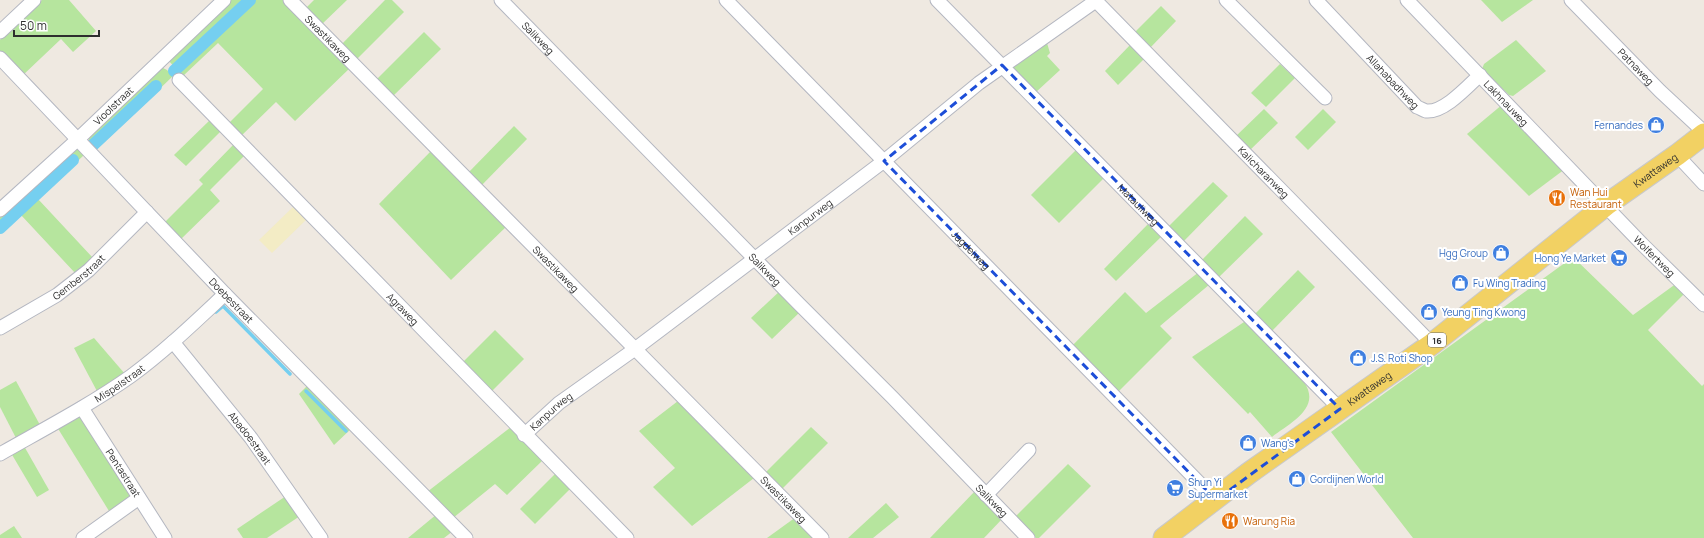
<svg xmlns="http://www.w3.org/2000/svg" width="1704" height="538" font-family="Manrope,sans-serif">
<style>
.green{fill:#b6e59e}
.sand{fill:#f3ecc5}
.lines{fill:none;stroke-linecap:round;stroke-linejoin:round}
.stream{stroke:#75cff0;stroke-width:3.5}
.canal{stroke:#75cff0;stroke-width:12}
.street-casing{stroke:#b4b7c1;stroke-width:15}
.primary-casing{stroke:#c9c9c9;stroke-width:23}
.street{stroke:#fff;stroke-width:13}
.primary{stroke:#f2d163;stroke-width:21}
.marked{fill:none;stroke:#1d4ed8;stroke-width:3;stroke-dasharray:8 5;stroke-linejoin:round}
.labels{text-anchor:middle;dominant-baseline:central;stroke-width:4;stroke-linejoin:round;paint-order:stroke}
.shield{fill:#fff;stroke:#6d6d6d;stroke-width:1}
.shield-label{font-size:9px;font-weight:bold;fill:#2e2e2e}
.street-label{font-size:10px;fill:#2e2e2e;stroke:#fff}
.shop-label{font-size:10px;fill:#366cbe;stroke:#fff;text-anchor:start}
.food-label{font-size:10px;fill:#c56008;stroke:#fff;text-anchor:start}
</style>
<rect width="100%" height="100%" fill="#efe9e1"/>
<g class="green">
<path d="M42 0H69L96 31 73 52 61 39 22 76 0 52V40Z"/>
<path d="M229 0H286L351 67 295 121 276 102 240 137 227 125 263 89 218 43 183 76 167 59Z"/>
<path d="M314 0H347L320 26 304 10Z"/>
<path d="M385 0H392L404 12 355 61 340 46Z"/>
<path d="M1481 0H1533L1502 22Z"/>
<path d="M1161 6 1176 21 1149 49 1134 33Z"/>
<path d="M424 32 441 49 391 98 374 82Z"/>
<path d="M1516 40 1546 71 1513 96 1509 95 1482 69 1484 64Z"/>
<path d="M1047 43 1050 53 1047 56 1060 70 1035 93 1012 69 1013 65 1040 44Z"/>
<path d="M1132 43 1146 57 1118 85 1105 71Z"/>
<path d="M1280 64 1295 78 1266 107 1251 93Z"/>
<path d="M161 67 167 70 173 76 95 151 89 142V135Z"/>
<path d="M1503 104 1565 169 1529 196 1467 134Z"/>
<path d="M1264 109 1278 123 1249 151 1235 137Z"/>
<path d="M1323 109 1336 122 1308 150 1295 137Z"/>
<path d="M210 120 221 131 186 166 174 155Z"/>
<path d="M514 126 527 139 479 188 466 175Z"/>
<path d="M234 144 245 155 210 190 220 201 180 240 163 224 203 184 199 180Z"/>
<path d="M75 147 84 155 38 199 93 258 76 274 21 215 0 234V215Z"/>
<path d="M433 149 508 225 451 280 379 204Z"/>
<path d="M1077 149 1105 177 1059 223 1031 195Z"/>
<path d="M1213 182 1228 196 1182 243 1167 228Z"/>
<path d="M1245 216 1263 234 1217 279 1200 262Z"/>
<path d="M1150 222 1163 235 1116 281 1104 269Z"/>
<path d="M1573 257 1633 315 1677 283 1686 292 1648 330 1702 386 1704 384V538H1413L1331 432Z"/>
<path d="M1298 270 1315 287 1270 333 1253 316Z"/>
<path d="M1199 272 1210 284 1160 326 1172 338 1117 393 1071 347 1125 292 1146 313Z"/>
<path d="M781 290 801 311 772 339 751 318Z"/>
<path d="M1247 320 1304 382C1322 408 1290 423 1272 437L1250 412 1248 414 1192 357Z"/>
<path d="M495 330 524 359 490 393 461 364Z"/>
<path d="M94 338 125 374 98 393 74 348Z"/>
<path d="M16 381 40 425 16 438 0 407V390Z"/>
<path d="M309 384 352 428 334 445 299 394Z"/>
<path d="M678 401 754 478 692 526 653 487 675 468 639 431Z"/>
<path d="M80 414 131 494 129 498 109 511 57 427Z"/>
<path d="M511 427 543 460 507 495 495 484 453 518 427 492Z"/>
<path d="M811 427 828 443 780 491 763 475Z"/>
<path d="M24 446 49 490 37 497 11 453Z"/>
<path d="M1068 464 1091 486 1039 538H1036L1015 517Z"/>
<path d="M557 472 572 487 535 524 520 509Z"/>
<path d="M976 490 1003 518 984 538H930Z"/>
<path d="M286 496 300 516 267 538H243L237 529Z"/>
<path d="M886 503 899 517 873 538H848Z"/>
<path d="M437 514 453 531 444 538H408Z"/>
<path d="M796 517 816 538H767Z"/>
<path d="M14 526 22 538H0V535Z"/>
</g>
<path class="sand" d="M294 206 307 219 272 253 259 240Z"/>
<g class="lines">
<g class="stream">
<path d="M216 312 223 306 290 374"/>
<path d="M306 391 346 431"/>
</g>
<g class="canal">
<path d="M174 71 250 0"/>
<path d="M93 145 156 86"/>
<path d="M0 228 73 160"/>
</g>
<g class="street-casing">
<g id="street">
<path id="s1" d="M290 0 822 538"/>
<path id="s2" d="M501 0 799 304 892 397 1028 538"/>
<path id="s3" d="M726 0 1216 500"/>
<path id="s4" d="M937 0 1340 409"/>
<path id="s5" d="M1095 0 1432 344"/>
<path d="M1226 0 1325 98"/>
<path id="s6" d="M1316 0 1417 107C1420 108 1423 110 1426 111 1444 113 1468 86 1480 75"/>
<path id="s7" d="M1407 0 1642 244 1704 305"/>
<path id="s8" d="M1571 0 1660 91 1704 132"/>
<path d="M0 32 34 0"/>
<path id="s9" d="M0 58 225 294 466 538"/>
<path id="s10" d="M179 80 627 538"/>
<path d="M1677 155 1704 184"/>
<path id="s11" d="M0 210 77 140 224 0"/>
<path id="s12" d="M0 328 57 295 89 270 147 212"/>
<path id="s13" d="M173 342 251 438 321 538"/>
<path id="s14" d="M82 408 165 538"/>
<path id="s15" d="M524 435 559 403 635 349 884 161 979 83 1097 0"/>
<path id="s16" d="M0 454C44 429 90 405 131 376 165 351 195 322 225 294"/>
<path d="M986 495 1029 450"/>
<path d="M83 538 139 498"/>
</g>
</g>
<g class="primary-casing">
<g id="primary">
<path id="s17" d="M1164 538 1249 473 1432 344 1606 205 1677 155 1704 134"/>
</g>
</g>
<use href="#street" class="street"/>
<use href="#primary" class="primary"/>
</g>
<path class="marked" d="M1002 65 1340 409 1216 500 884 161Z"/>
<defs>
<g id="shop-disc" transform="scale(0.9)"><circle r="9.5" fill="#3f7fe0" stroke="#fff"/><path d="M-5-2.5h2.3a2.7 3.5 0 0 1 5.4 0H5L5.5 6h-11ZM-1.5-2.5h3a1.5 2.3 0 0 0-3 0Z" fill="#fff"/></g>
<g id="restaurant-disc" transform="scale(0.9)"><circle r="9.5" fill="#e8710a" stroke="#fff"/><path d="M-5-6h1v4h1v-4h1v4h1v-4h1v5L-1.5 .5V6h-2V.5L-5-1ZM5-6V6H3V1.5H1.5Q1.5-4 5-6Z" fill="#fff"/></g>
<g id="supermarket-disc" transform="scale(0.9)"><circle r="9.5" fill="#3f7fe0" stroke="#fff"/><path d="M-6-5.5h2.5l.6 2H6L4.5 2H-2.5L-4.4-4H-6ZM-1.5 3.2a1.3 1.3 0 1 0 .1 0ZM3 3.2a1.3 1.3 0 1 0 .1 0Z" fill="#fff"/></g>
</defs>
<g fill-rule="evenodd">
<use href="#shop-disc" x="1656" y="125"/>
<use href="#restaurant-disc" x="1557" y="198"/>
<use href="#shop-disc" x="1501" y="253"/>
<use href="#supermarket-disc" x="1619" y="258"/>
<use href="#shop-disc" x="1460" y="283"/>
<use href="#shop-disc" x="1429" y="312"/>
<use href="#shop-disc" x="1358" y="358"/>
<use href="#shop-disc" x="1248" y="443"/>
<use href="#shop-disc" x="1297" y="479"/>
<use href="#supermarket-disc" x="1175" y="488"/>
<use href="#restaurant-disc" x="1230" y="521"/>
</g>
<g class="labels">
<rect class="shield" x="1428" y="333" width="18" height="14" rx="3"/>
<g class="shield-label">
<text x="1437" y="340">16</text>
</g>
<g class="street-label">
<text stroke="none"><textPath href="#s2" startOffset="53">Salikweg</textPath></text>
<text stroke="none"><textPath href="#s1" startOffset="54">Swastikaweg</textPath></text>
<text stroke="none"><textPath href="#s8" startOffset="93">Patnaweg</textPath></text>
<text stroke="none"><textPath href="#s6" startOffset="112">Allahabadhweg</textPath></text>
<text stroke="none"><textPath href="#s7" startOffset="143">Lakhnauweg</textPath></text>
<text stroke="none"><textPath href="#s11" startOffset="154">Vioolstraat</textPath></text>
<text stroke="none"><textPath href="#s17" startOffset="614">Kwattaweg</textPath></text>
<text stroke="none"><textPath href="#s5" startOffset="241">Kalicharanweg</textPath></text>
<text stroke="none"><textPath href="#s4" startOffset="287">Matauliweg</textPath></text>
<text stroke="none"><textPath href="#s15" startOffset="360">Kanpurweg</textPath></text>
<text stroke="none"><textPath href="#s3" startOffset="350">Jagdeiweg</textPath></text>
<text stroke="none"><textPath href="#s7" startOffset="356">Wolfertweg</textPath></text>
<text stroke="none"><textPath href="#s1" startOffset="378">Swastikaweg</textPath></text>
<text stroke="none"><textPath href="#s2" startOffset="377">Salikweg</textPath></text>
<text stroke="none"><textPath href="#s12" startOffset="94">Gemberstraat</textPath></text>
<text stroke="none"><textPath href="#s9" startOffset="335">Doebestraat</textPath></text>
<text stroke="none"><textPath href="#s10" startOffset="320">Agraweg</textPath></text>
<text stroke="none"><textPath href="#s16" startOffset="139">Mispelstraat</textPath></text>
<text stroke="none"><textPath href="#s17" startOffset="254">Kwattaweg</textPath></text>
<text stroke="none"><textPath href="#s15" startOffset="36">Kanpurweg</textPath></text>
<text stroke="none"><textPath href="#s13" startOffset="123">Abadoestraat</textPath></text>
<text stroke="none"><textPath href="#s14" startOffset="77">Pentastraat</textPath></text>
<text stroke="none"><textPath href="#s1" startOffset="702">Swastikaweg</textPath></text>
<text stroke="none"><textPath href="#s2" startOffset="701">Salikweg</textPath></text>
</g>
<g class="shop-label">
<text x="1643" y="125" text-anchor="end">Fernandes</text>
<text x="1488" y="253" text-anchor="end">Hgg Group</text>
<text x="1606" y="258" text-anchor="end">Hong Ye Market</text>
<text x="1473" y="283">Fu Wing Trading</text>
<text x="1442" y="312">Yeung Ting Kwong</text>
<text x="1371" y="358">J.S. Roti Shop</text>
<text x="1261" y="443">Wang's</text>
<text x="1310" y="479">Gordijnen World</text>
<text x="1188" y="482">Shun Yi<tspan x="1188" dy="12">Supermarket</tspan></text>
</g>
<g class="food-label">
<text x="1570" y="192">Wan Hui<tspan x="1570" dy="12">Restaurant</tspan></text>
<text x="1243" y="521">Warung Ria</text>
</g>
</g>
<path d="M14 30v6h85v-6" fill="none" stroke="#2e2e2e" stroke-width="2"/>
<text x="20" y="30" font-size="12" fill="#2e2e2e" stroke="#ffffff" stroke-width="3" paint-order="stroke">50 m</text>
</svg>
